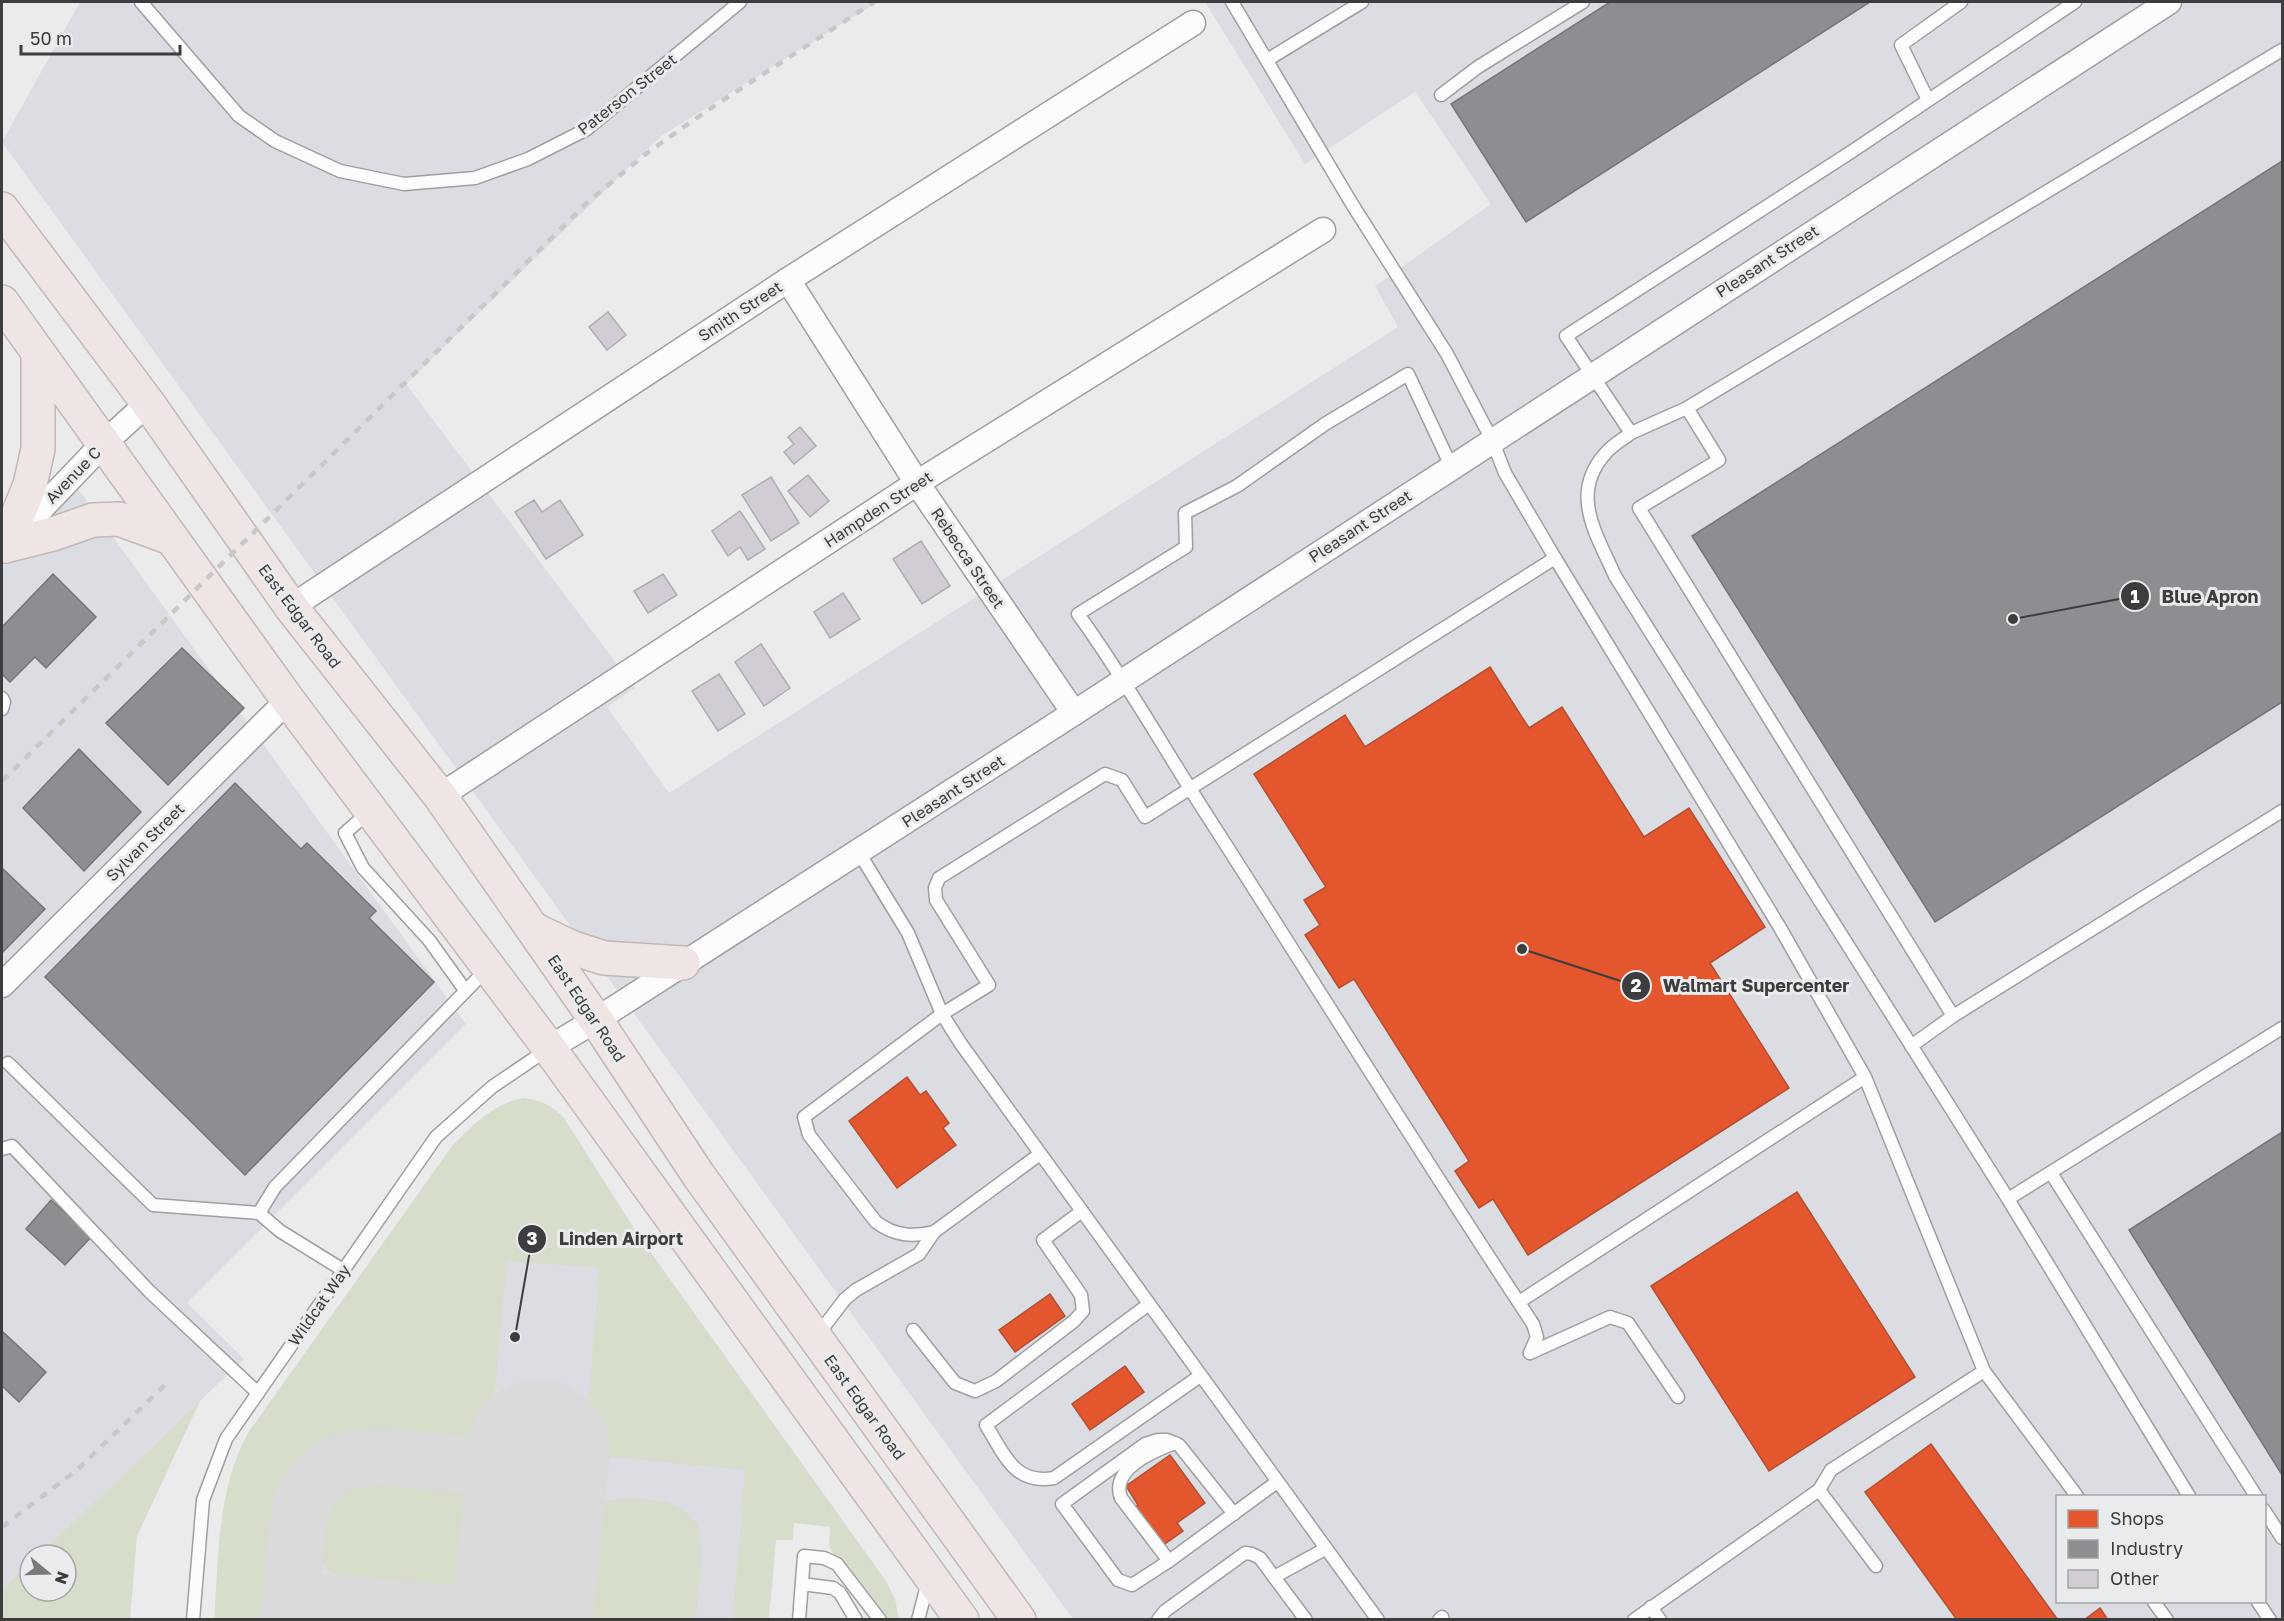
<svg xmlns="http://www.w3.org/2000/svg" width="2284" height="1621" font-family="'Golos Text',sans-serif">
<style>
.built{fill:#dbdde2;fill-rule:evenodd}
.green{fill:#d6ddcb}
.shops{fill:#e4572e;stroke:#b24f33;stroke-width:1.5}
.industry{fill:#8d8d92;stroke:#757579;stroke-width:1.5}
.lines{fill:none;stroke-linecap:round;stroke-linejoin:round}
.taxiway{stroke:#dadada;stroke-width:57}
.runway{stroke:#dadada;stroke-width:142}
.building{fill:#d2cdd4;stroke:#aeaeaf;stroke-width:1.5}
.lane-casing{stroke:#9f9fa0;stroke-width:15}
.street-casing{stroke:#9f9fa0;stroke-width:27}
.highway-casing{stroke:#c2b8b7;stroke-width:36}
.lane{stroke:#fcfcfc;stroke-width:12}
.street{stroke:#fcfcfc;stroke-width:24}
.highway{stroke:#eee5e4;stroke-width:33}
.rail{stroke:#c8c8c8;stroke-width:4.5;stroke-dasharray:8 8;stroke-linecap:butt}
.labels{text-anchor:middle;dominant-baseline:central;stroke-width:6;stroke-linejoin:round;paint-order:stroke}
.street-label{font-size:16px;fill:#3c3d3e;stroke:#eaebed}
.leader{fill:none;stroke:#3c3d3e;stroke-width:2}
.callout-dot{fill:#3c3d3e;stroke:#eaebed;stroke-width:2}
.mark-label{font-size:18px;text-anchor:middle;font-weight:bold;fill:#fff}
.callout-label{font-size:18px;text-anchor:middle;font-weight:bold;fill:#3c3d3e;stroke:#eaebed;stroke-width:6;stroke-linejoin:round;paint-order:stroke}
</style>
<rect width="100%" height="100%" fill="#ebebec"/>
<g class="built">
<path d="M80 2H877L661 136 406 384 635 688 607 707 669 793 1398 327 1375 286 1491 204 1415 92 1305 164 1205 2H2282V1619H1073L2 142ZM2058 1496H2264V1602H2058Z"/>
<path d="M76 486 466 1024 187 1303 244 1359 39 1555H30V1563L2 1590V567Z"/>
<path d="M499 1129 777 1449 764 1619 225 1620 235 1495Z"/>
</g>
<g class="green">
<path d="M524 1098C542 1100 551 1105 564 1118L639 1236 886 1581 895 1599 899 1619H886L844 1563 832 1552 829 1544 830 1527 794 1523 793 1540H776L769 1619H733L745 1470 590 1455 585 1453 599 1268 507 1261 493 1409C490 1428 482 1440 463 1445 441 1444 420 1442 399 1440 388 1439 377 1437 367 1438 267 1447 278 1546 272 1619L214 1620C219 1556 217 1489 248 1433L452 1146C472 1125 494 1103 524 1098Z"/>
<path d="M200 1401 137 1536 130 1619H2V1590L30 1563V1591H66V1555H39Z"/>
<path d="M374 1474 460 1482 471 1490 464 1592 459 1596 348 1586C321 1570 310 1545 319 1515 322 1505 327 1494 335 1487 346 1477 360 1475 374 1474Z"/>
<path d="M624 1498C638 1499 653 1499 666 1502 678 1506 692 1515 698 1527 706 1546 697 1598 696 1619H582L589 1537 595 1508 605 1501Z"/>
</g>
<g class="shops">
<path d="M1490 667 1529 728 1562 707 1644 837 1689 808 1765 927 1710 963 1789 1088 1528 1255 1493 1199 1479 1208 1455 1171 1469 1161 1354 979 1339 988 1305 935 1320 925 1304 900 1326 887 1254 774 1345 715 1365 747Z"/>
<path d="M907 1077 920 1095 926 1091 949 1123 943 1128 956 1145 897 1188 849 1121Z"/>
<path d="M1797 1192 1915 1377 1769 1471 1651 1286Z"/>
<path d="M1050 1294 1065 1316 1015 1352 999 1330Z"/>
<path d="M1125 1366 1144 1392 1090 1430 1072 1404Z"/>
<path d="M1931 1444 2058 1620H1957L1865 1492Z"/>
<path d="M1170 1455 1205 1503 1177 1523 1183 1531 1162 1546 1135 1507 1138 1505 1126 1486Z"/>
<path d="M2100 1608 2108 1620H2084Z"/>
</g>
<g class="industry">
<path d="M1610 2H1870L1526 222 1451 104Z"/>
<path d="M2282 161V702L1935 922 1692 536Z"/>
<path d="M53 574 96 617 46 668 35 657 10 682 2 674V627Z"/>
<path d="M182 648 244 708 168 785 106 723Z"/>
<path d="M79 749 141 812 84 871 23 808Z"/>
<path d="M235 783 301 849 307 843 376 911 369 918 434 982 245 1175 45 977Z"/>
<path d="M2 868 45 909 2 953Z"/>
<path d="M2282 1132V1475L2129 1230Z"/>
<path d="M51 1200 91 1237 65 1265 26 1229Z"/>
<path d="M2 1331 46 1372 19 1402 2 1386Z"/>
</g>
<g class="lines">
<g class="taxiway">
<path d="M291 1600 522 1619"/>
<path d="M289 1620 298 1524 302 1503 312 1485 333 1466 354 1459 381 1457 537 1471"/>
</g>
<path class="runway" d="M522 1620 539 1450"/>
</g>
<g class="building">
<path d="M608 312 626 335 607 350 589 327Z"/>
<path d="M800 427 816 446 794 464 784 452 794 444 788 437Z"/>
<path d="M808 475 829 501 810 517 788 491Z"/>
<path d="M771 477 799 523 771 541 742 495Z"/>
<path d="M534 500 542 512 560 500 583 535 546 559 515 512Z"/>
<path d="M740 511 765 549 748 560 740 547 728 556 712 531Z"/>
<path d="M921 541 950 586 922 604 893 559Z"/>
<path d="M663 574 677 595 648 613 634 591Z"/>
<path d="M843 593 860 619 830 638 814 612Z"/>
<path d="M761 644 790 688 764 706 735 662Z"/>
<path d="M719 674 745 714 718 731 692 691Z"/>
</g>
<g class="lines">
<g class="lane-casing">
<g id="lane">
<path d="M141 2 239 116 275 141 340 171 404 184 475 178 528 159 587 129 740 2"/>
<path d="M2282 50 1687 408 1719 460 1639 508 1953 1016 2282 811"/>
<path d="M1267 60 1362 2"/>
<path d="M1441 95 1478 67 1583 2"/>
<path d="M1928 100 1901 45 1961 2"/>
<path d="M1687 408 1631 433 1566 336 1851 152 2075 2"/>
<path d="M1631 433C1622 440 1611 446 1605 454 1569 494 1597 535 1615 576L2008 1199"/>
<path d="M1451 466 1408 374 1325 424 1237 486 1185 513 1186 547 1078 614C1126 680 1166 752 1210 820 1318 988 1423 1158 1533 1324L1537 1337 1530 1353"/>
<path d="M1555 558 1779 926 1865 1077 1984 1371 2077 1496"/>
<path d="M2 698 4 702 2 709"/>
<path d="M370 811 345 833 363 868 429 940 465 990"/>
<path d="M858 851 908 933 942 1014 961 1044 1378 1620"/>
<path d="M1911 1046 1953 1016"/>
<path d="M8 1063 153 1205 259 1213 280 1231 343 1270"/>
<path d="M2 1149 12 1146 149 1291 258 1393"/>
<path d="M2051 1173 2256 1496"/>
<path d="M259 1213 275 1187 488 968"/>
<path d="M934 1232C912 1237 895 1236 876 1222L809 1135 804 1117 942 1014 989 985 936 900 935 888 939 878 1105 774 1122 780 1145 817 1555 558 1505 473 1492 440 1447 354 1352 204 1232 2"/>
<path d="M1519 1302 1865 1077"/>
<path d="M1149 1304 986 1425C1004 1454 1014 1485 1054 1478L1200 1376"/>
<path d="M913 1330 955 1383 975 1391 996 1381 1074 1321 1083 1311 1081 1295 1043 1240 1082 1211"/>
<path d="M816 1337 845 1299 856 1290 919 1254 934 1232 1040 1154"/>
<path d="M1530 1353 1610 1317 1628 1323 1678 1397"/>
<path d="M1819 1490 1876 1566"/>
<path d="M2189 1496 2008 1199 2282 1028"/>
<path d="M2264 1510 2282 1538"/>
<path d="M1234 1514 1179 1445 1167 1440H1158L1145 1444 1062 1504 1118 1580 1132 1585 1169 1561 1277 1482"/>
<path d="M1169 1561 1121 1498C1110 1469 1153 1451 1175 1443"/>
<path d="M1274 1577 1325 1549"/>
<path d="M802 1584 833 1588 840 1593 856 1620"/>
<path d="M2154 1602 2167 1620"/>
<path d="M2258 1602 2270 1620"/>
<path d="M1651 1607 1660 1620"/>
<path d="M193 1620 203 1500 226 1439 436 1137 492 1087 548 1049"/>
<path d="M799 1620 804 1556 824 1558 837 1564 880 1620"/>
<path d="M918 1620 928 1582"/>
<path d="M1158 1620 1165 1611 1245 1553 1252 1554 1260 1558 1306 1620"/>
<path d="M1439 1620 1442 1617 1443 1620"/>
<path d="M1634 1620 1819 1490 1831 1470 1984 1371"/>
</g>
</g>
<g class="street-casing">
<g id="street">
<path d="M788 280 917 483 1074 713"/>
<path d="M14 537 103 444 148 403"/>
<path d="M291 607 788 280 1193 23"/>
<path d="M440 796 917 483 1323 230"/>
<path d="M2 985 288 700"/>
<path d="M549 1048 596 1020 1074 713 2169 2"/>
</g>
</g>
<g class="highway-casing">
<g id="highway">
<path d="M2 209 148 403 291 607 440 796 596 1020 699 1176 1019 1620"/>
<path d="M2 302 288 700 549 1048 962 1620"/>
<path d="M5 546 30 485 38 449V355"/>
<path d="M5 546 53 534 93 520 119 519 171 538"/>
<path d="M535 930 573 948 604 958 683 963"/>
</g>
</g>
<use href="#lane" class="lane"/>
<use href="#street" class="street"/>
<use href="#highway" class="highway"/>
<g class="rail">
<path d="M2 781 589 201 647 153 708 110 874 2"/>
<path d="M2 1527 78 1469 168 1382"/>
</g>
</g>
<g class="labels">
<g class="street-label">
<text transform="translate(627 94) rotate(-38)">Paterson Street</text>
<text transform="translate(1767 261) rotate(-33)">Pleasant Street</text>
<text transform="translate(740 311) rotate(-33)">Smith Street</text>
<text transform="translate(73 475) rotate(-46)">Avenue C</text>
<text transform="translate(878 509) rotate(-33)">Hampden Street</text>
<text transform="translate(1360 526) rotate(-33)">Pleasant Street</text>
<text transform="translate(968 558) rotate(56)">Rebecca Street</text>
<text transform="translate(300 616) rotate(53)">East Edgar Road</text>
<text transform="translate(953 791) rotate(-33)">Pleasant Street</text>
<text transform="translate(145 842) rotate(-45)">Sylvan Street</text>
<text transform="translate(587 1008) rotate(56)">East Edgar Road</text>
<text transform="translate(319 1305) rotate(-55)">Wildcat Way</text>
<text transform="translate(865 1407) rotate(54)">East Edgar Road</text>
</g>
</g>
<path class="leader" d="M2013 619L2135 596M1522 949L1636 986M515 1337L532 1239"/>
<g class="callout-dot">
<circle cx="2013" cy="619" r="6"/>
<circle cx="1522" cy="949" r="6"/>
<circle cx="515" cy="1337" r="6"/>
<circle cx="2135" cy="596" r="15"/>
<circle cx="1636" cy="986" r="15"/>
<circle cx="532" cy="1239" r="15"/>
</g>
<g class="mark-label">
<text x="2135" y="603">1</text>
<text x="1636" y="992">2</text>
<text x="532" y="1245">3</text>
</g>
<g class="callout-label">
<text x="2210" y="603">Blue Apron</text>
<text x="1756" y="992">Walmart Supercenter</text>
<text x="621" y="1245">Linden Airport</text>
</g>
<rect width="2284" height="1621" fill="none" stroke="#3c3d3e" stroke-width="6"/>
<rect x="2056" y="1495" width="210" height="108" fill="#eaebed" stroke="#a4a5a7" stroke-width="1.5"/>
<rect x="2068" y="1510" width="30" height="18" fill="#e4572e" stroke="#a4a5a7" stroke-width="1.5"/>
<text x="2110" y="1525" font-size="18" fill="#3c3d3e">Shops</text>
<rect x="2068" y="1540" width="30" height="18" fill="#8d8d92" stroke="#a4a5a7" stroke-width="1.5"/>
<text x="2110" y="1555" font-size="18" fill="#3c3d3e">Industry</text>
<rect x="2068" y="1570" width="30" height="18" fill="#d2cdd4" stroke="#a4a5a7" stroke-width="1.5"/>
<text x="2110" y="1585" font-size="18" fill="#3c3d3e">Other</text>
<g transform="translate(48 1573) rotate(109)"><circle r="28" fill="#eaebed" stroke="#a4a5a7" stroke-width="1.5"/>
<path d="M0-4.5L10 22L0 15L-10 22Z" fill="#797a7b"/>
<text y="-9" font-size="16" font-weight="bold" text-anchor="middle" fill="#3c3d3e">N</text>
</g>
<path d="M21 45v9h159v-9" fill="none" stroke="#3c3d3e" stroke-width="3"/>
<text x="30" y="45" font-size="18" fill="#3c3d3e" stroke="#eaebed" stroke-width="4.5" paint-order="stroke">50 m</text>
</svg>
